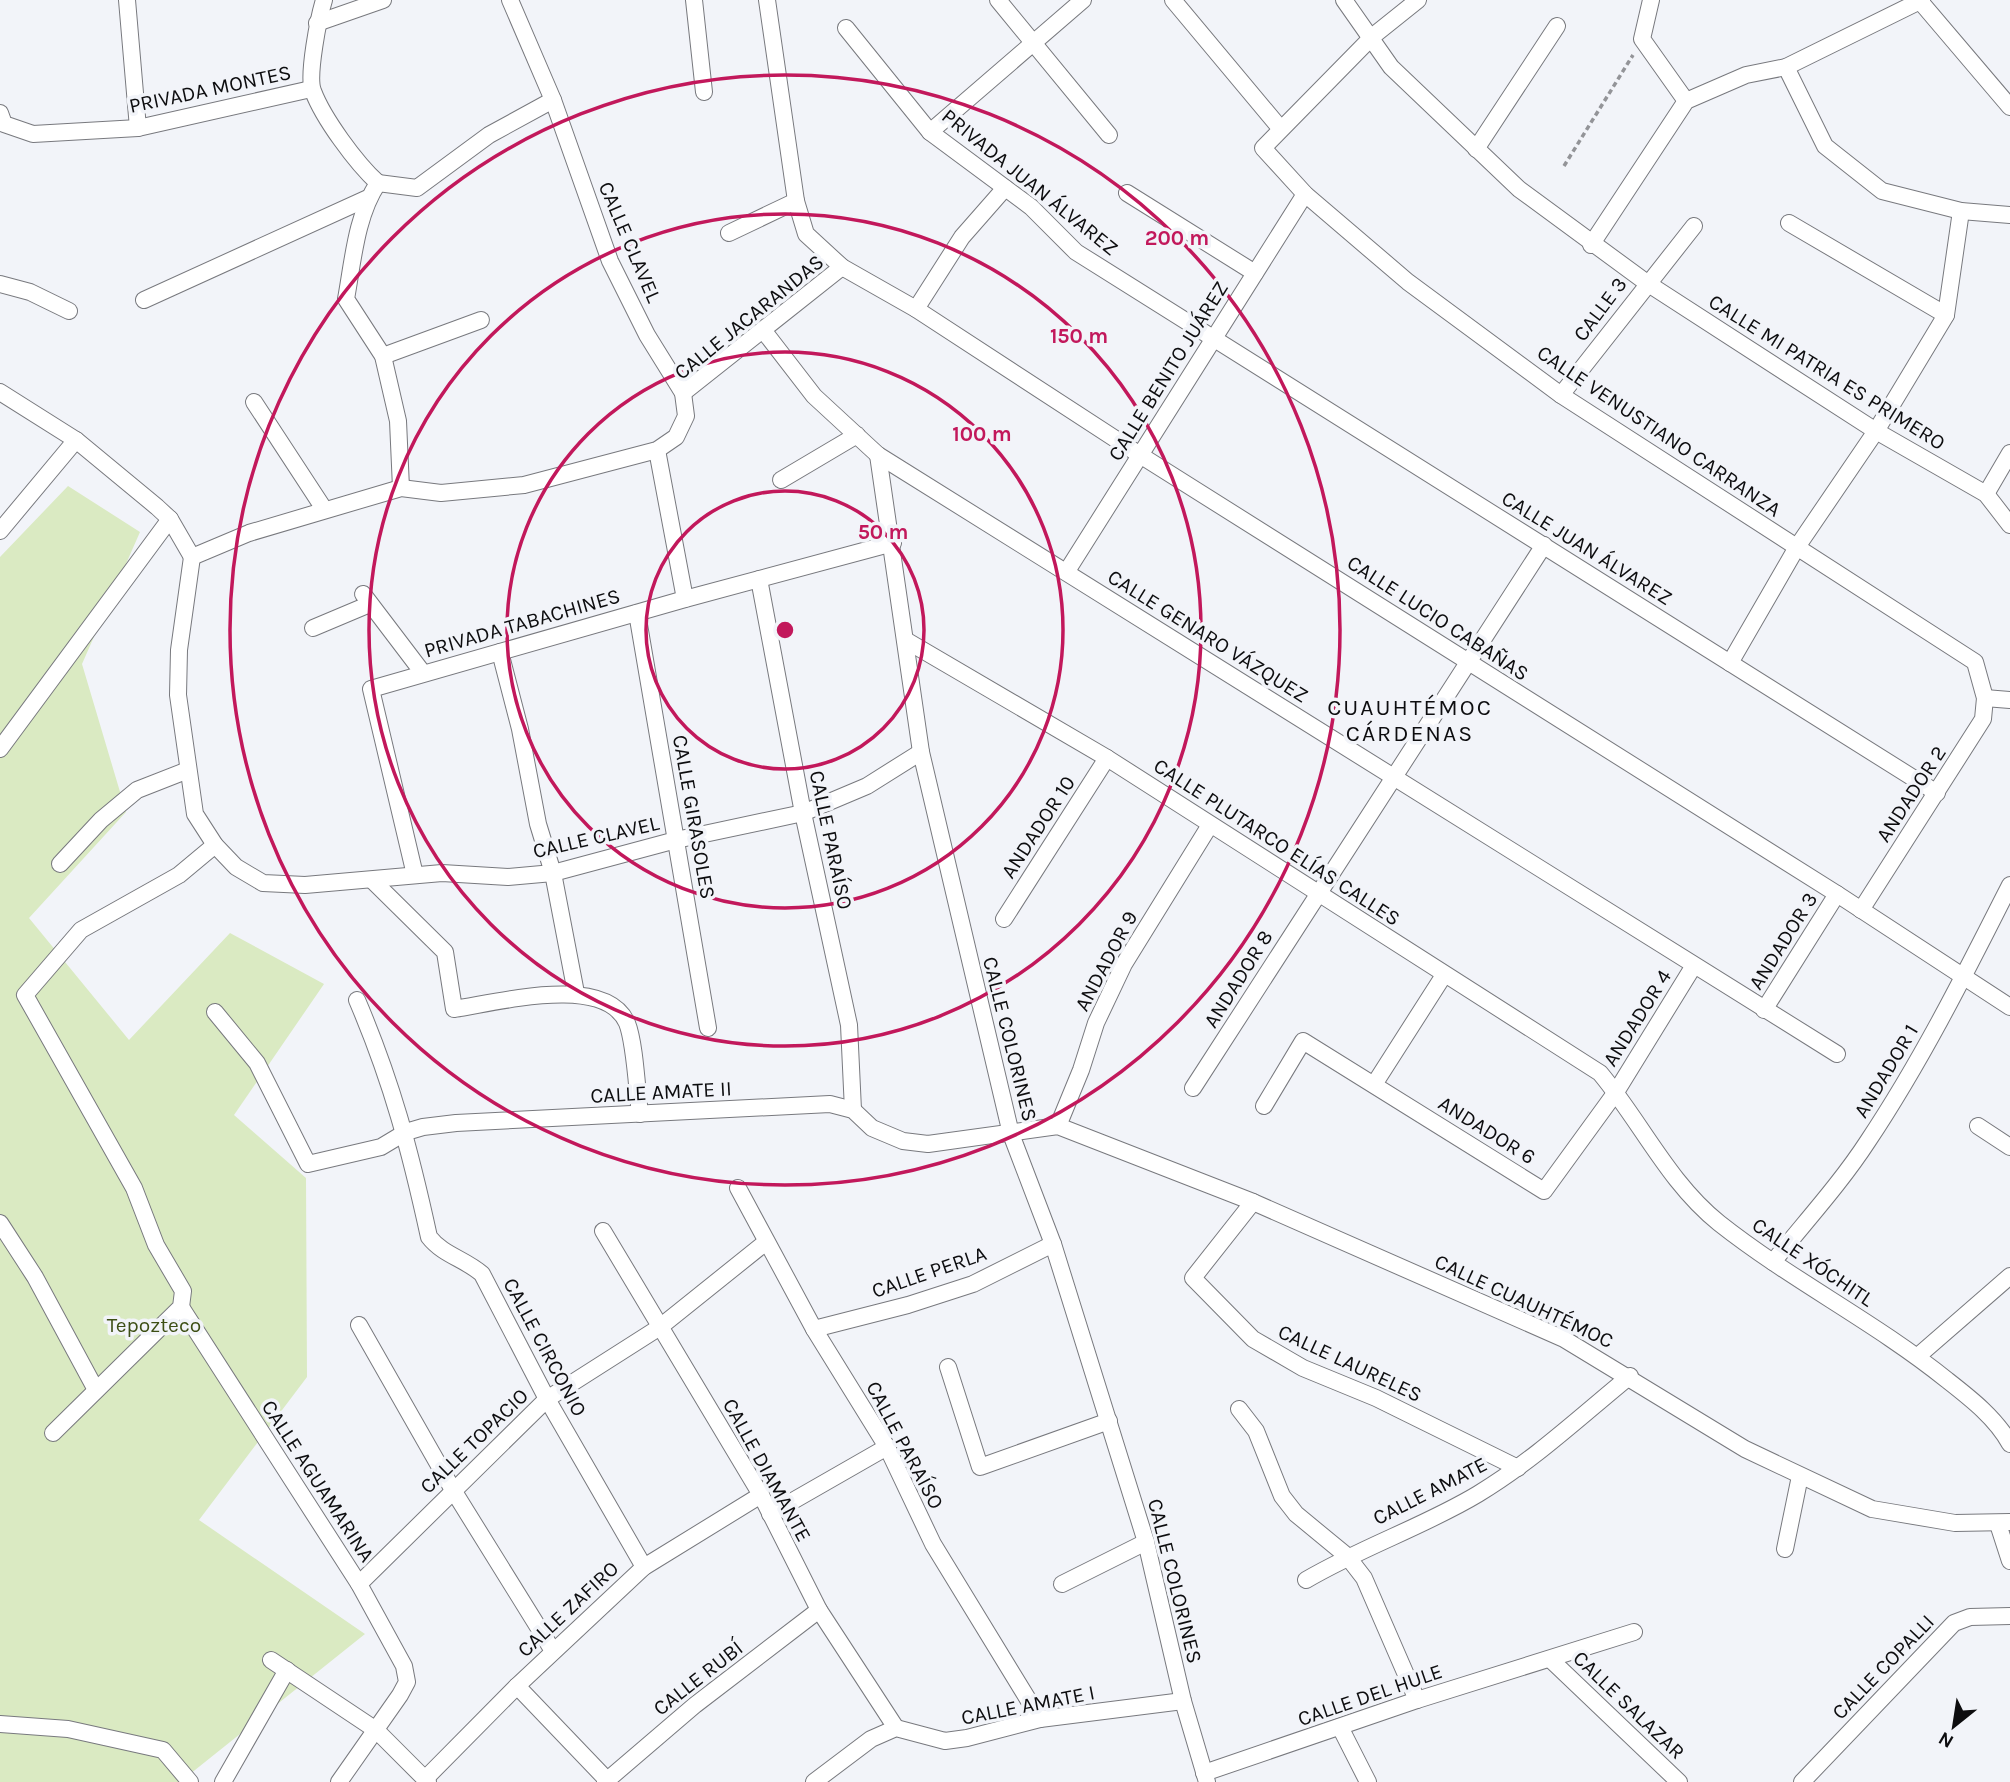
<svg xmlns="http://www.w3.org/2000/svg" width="2010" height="1782" font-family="Karla,sans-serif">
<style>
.green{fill:#daeac2}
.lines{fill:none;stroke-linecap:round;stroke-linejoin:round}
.minor-casing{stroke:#78797e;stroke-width:18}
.path{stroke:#939498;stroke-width:3.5;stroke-dasharray:5 3.5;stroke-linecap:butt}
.minor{stroke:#fff;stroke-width:16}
.ring{fill:none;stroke:#c2185b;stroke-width:3.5}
.labels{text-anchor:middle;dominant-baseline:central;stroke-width:7;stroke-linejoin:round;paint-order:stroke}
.street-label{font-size:21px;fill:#0d0d0f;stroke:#f2f4f9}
.park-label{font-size:21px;fill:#3d4f15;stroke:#f2f4f9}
.neighbourhood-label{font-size:23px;letter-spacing:2px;fill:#0d0d0f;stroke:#f2f4f9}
.centre{fill:#c2185b;stroke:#f2f4f9;stroke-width:3.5}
.ring-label{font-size:21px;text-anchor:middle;font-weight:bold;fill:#c2185b;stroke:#f2f4f9;stroke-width:7;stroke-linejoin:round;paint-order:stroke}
</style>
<rect width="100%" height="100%" fill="#f2f4f9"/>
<path class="green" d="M68 486 140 532 82 664 126 812 29 918 129 1040 230 933 324 984 234 1115 306 1178 307 1377 199 1520 365 1634 180 1782H0V557Z"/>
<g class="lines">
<g class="minor-casing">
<g id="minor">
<path d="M127 0 138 128"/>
<path d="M324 0C319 16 307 76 313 91 323 118 356 163 378 183"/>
<path d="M694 0 704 92"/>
<path d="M767 0 796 201 806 234 842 267 916 309 1140 455 1837 894 2010 1007"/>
<path d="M998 0 1109 135"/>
<path d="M1173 0 1280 128"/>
<path d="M1344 0 1391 67 1519 189 1647 283 1876 431 1986 494 2010 525"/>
<path d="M1418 0 1373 36 1263 148 1305 194 1408 282 1561 395 1975 662 1985 698 1983 719 1861 910"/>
<path d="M1651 0 1642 39 1686 101"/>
<path d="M1919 0 2010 107"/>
<path d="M317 23 383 0"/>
<path d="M846 28 930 132 1031 207 1076 252 1937 793"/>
<path d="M1786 67 1825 146 1882 191 1961 211 2010 215"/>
<path d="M0 113 4 124 33 134 138 128 311 89"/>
<path d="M930 132 1083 0"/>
<path d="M1476 149 1557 26"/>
<path d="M378 183C356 216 353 261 346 299L383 356 398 421 401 488"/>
<path d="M378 183 417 188 489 135 553 100"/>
<path d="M1127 193 1255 273"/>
<path d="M1789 223 1946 315"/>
<path d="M729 233 796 201"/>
<path d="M1591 245 1686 101 1746 75 1786 67 1922 0"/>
<path d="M0 284 30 292 69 311"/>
<path d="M144 300 368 198"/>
<path d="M916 309 962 237 1005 188"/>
<path d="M763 330 814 396 878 455 1837 1054"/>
<path d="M383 356 481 320"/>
<path d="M0 392 76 440 157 507 170 519 192 557"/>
<path d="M683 393 842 267"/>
<path d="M1561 395 1694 226"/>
<path d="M254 402 324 509"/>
<path d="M657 450 685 599"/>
<path d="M878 455 921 752 1011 1134 1053 1244 1146 1542 1183 1701 1207 1782"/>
<path d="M781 480 857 435"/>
<path d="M1986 494 2010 453"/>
<path d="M0 531 76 440"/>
<path d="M192 557 179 650 178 695 195 814 215 845 236 867 263 883 305 885 442 873 508 877 553 873 676 840 803 813 867 786 921 752"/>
<path d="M192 557 249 533 401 488 441 493 524 485 657 450 676 437 686 416 683 393 647 335 610 261 553 100 510 0"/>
<path d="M1067 571 1305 194"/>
<path d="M759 579 803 813 849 1025 853 1110"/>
<path d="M363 594 423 673"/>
<path d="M637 613 708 1028"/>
<path d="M313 628 370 604"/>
<path d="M907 641 1107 758 1600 1073C1641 1122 1668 1182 1719 1223 1791 1280 1875 1322 1947 1380 1970 1398 1996 1418 2010 1444"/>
<path d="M500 652 520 729 538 824 553 873 576 993"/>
<path d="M1730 663 1797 547 1876 431 1946 315 1961 211"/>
<path d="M1985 698 2010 700"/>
<path d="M0 749 170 519"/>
<path d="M60 864 101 820 137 790 188 770"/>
<path d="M415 875 371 689 685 599 893 543"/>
<path d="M373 881 445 952 454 1009C496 1003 605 973 627 1023 635 1043 637 1091 640 1114"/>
<path d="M1004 919 1107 758"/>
<path d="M357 1000C392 1082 410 1150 429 1237 443 1255 465 1259 482 1274L547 1399 644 1567"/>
<path d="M1764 1010 1837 894"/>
<path d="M215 1012 257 1063 308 1164 381 1147 406 1132 423 1127 456 1123 830 1104 853 1110 872 1128 903 1141 928 1144 1058 1126 1253 1202 1564 1339 1745 1449 1872 1509 1955 1523 2010 1522"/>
<path d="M1375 1083 1444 975"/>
<path d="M1193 1088 1544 545"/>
<path d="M1264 1106 1303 1041 1544 1191 1616 1092 1693 967"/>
<path d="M1058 1126 1081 1070 1096 1023 1124 964 1210 825"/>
<path d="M1978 1126 2010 1147"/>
<path d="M738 1188 814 1329 887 1447 933 1544 1040 1719"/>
<path d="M1253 1202 1193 1278 1253 1339 1303 1368 1376 1398 1518 1468"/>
<path d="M0 1223 35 1277 96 1390"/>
<path d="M603 1231 761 1495 819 1610 896 1728"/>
<path d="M1773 1262C1805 1222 1840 1184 1868 1141 1922 1060 1966 972 2010 885"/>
<path d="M181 1307 359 1584 404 1666 407 1682 400 1695 339 1782"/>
<path d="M359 1325 453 1490 553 1651"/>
<path d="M814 1329 908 1305 973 1284 1053 1244"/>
<path d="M1918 1356 2010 1276"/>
<path d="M948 1367 980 1467 1109 1421"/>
<path d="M1239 1409 1256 1431 1282 1496 1296 1514 1347 1556 1364 1578 1417 1700"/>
<path d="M53 1433 181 1307 183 1291 156 1245 134 1188 25 995 81 930 179 875 215 845"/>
<path d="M770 1514 887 1447"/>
<path d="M1998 1524 2010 1561"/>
<path d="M1785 1549 1800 1476"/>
<path d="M1306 1580C1362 1547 1425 1526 1478 1494 1533 1461 1581 1416 1630 1376"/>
<path d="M359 1584 547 1399 660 1327 766 1242"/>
<path d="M1062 1584 1146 1542"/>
<path d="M1550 1659 1679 1782"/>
<path d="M271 1660 376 1730 428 1782"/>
<path d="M517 1686 607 1780"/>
<path d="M0 1724 68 1729 163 1750 190 1782"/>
<path d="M1340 1727 1368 1782"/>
<path d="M1204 1773 1417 1700 1634 1632"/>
<path d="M425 1779 517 1686 644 1567 761 1495"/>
<path d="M223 1782 287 1670"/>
<path d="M605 1782 695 1705 819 1610"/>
<path d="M814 1782 871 1739 896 1728 945 1741 967 1738 1040 1719 1183 1701"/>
<path d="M1802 1782 1954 1623 1970 1617 2010 1616"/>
</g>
</g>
<path class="path" d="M1564 166 1633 55"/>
<use href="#minor" class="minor"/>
</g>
<g class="ring">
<circle cx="785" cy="630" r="139"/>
<circle cx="785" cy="630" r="278"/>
<circle cx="785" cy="630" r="416"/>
<circle cx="785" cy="630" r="555"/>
</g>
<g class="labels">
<g class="street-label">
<text transform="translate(210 89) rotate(-12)">PRIVADA MONTES</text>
<text transform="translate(1030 182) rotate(39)">PRIVADA JUAN ÁLVAREZ</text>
<text transform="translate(630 242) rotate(67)">CALLE CLAVEL</text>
<text transform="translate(1600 309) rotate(-53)">CALLE 3</text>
<text transform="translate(749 317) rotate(-39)">CALLE JACARANDAS</text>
<text transform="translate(1168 371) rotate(-58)">CALLE BENITO JUÁREZ</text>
<text transform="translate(1827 372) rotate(32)">CALLE MI PATRIA ES PRIMERO</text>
<text transform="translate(1659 431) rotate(34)">CALLE VENUSTIANO CARRANZA</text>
<text transform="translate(1587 548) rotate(32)">CALLE JUAN ÁLVAREZ</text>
<text transform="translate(1438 618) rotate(33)">CALLE LUCIO CABAÑAS</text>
<text transform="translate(522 623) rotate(-16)">PRIVADA TABACHINES</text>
<text transform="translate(1208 636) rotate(32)">CALLE GENARO VÁZQUEZ</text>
<text transform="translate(1911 794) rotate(-57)">ANDADOR 2</text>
<text transform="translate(694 817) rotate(80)">CALLE GIRASOLES</text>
<text transform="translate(1038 827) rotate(-57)">ANDADOR 10</text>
<text transform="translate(596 837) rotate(-13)">CALLE CLAVEL</text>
<text transform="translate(831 840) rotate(78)">CALLE PARAÍSO</text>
<text transform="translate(1277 842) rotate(33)">CALLE PLUTARCO ELÍAS CALLES</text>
<text transform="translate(1783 941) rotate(-58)">ANDADOR 3</text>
<text transform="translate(1106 961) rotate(-62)">ANDADOR 9</text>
<text transform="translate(1238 979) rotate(-58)">ANDADOR 8</text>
<text transform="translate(1637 1018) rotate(-58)">ANDADOR 4</text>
<text transform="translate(1010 1039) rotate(76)">CALLE COLORINES</text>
<text transform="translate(1886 1071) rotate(-59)">ANDADOR 1</text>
<text transform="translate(661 1092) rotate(-3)">CALLE AMATE II</text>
<text transform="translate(1487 1130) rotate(32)">ANDADOR 6</text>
<text transform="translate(1813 1262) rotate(34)">CALLE XÓCHITL</text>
<text transform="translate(929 1272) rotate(-19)">CALLE PERLA</text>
<text transform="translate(1524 1301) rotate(25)">CALLE CUAUHTÉMOC</text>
<text transform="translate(545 1347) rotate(62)">CALLE CIRCONIO</text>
<text transform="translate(1350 1363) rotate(25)">CALLE LAURELES</text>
<text transform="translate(474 1441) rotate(-44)">CALLE TOPACIO</text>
<text transform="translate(905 1445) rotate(62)">CALLE PARAÍSO</text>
<text transform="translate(767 1470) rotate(61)">CALLE DIAMANTE</text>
<text transform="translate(318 1481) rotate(57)">CALLE AGUAMARINA</text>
<text transform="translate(1430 1491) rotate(-27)">CALLE AMATE</text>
<text transform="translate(1175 1581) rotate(76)">CALLE COLORINES</text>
<text transform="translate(568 1609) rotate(-43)">CALLE ZAFIRO</text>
<text transform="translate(1883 1667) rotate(-46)">CALLE COPALLI</text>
<text transform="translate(698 1678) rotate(-38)">CALLE RUBÍ</text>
<text transform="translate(1370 1695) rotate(-19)">CALLE DEL HULE</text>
<text transform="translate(1028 1705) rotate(-11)">CALLE AMATE I</text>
<text transform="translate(1629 1705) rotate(44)">CALLE SALAZAR</text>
</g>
<g class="park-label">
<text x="154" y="1325">Tepozteco</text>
</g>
<g class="neighbourhood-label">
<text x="1410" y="707">CUAUHTÉMOC<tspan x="1410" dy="26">CÁRDENAS</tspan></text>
</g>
</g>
<circle cx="785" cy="630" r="10" class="centre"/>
<g class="ring-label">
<text x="1177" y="245">200 m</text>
<text x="1079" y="343">150 m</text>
<text x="982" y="441">100 m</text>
<text x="883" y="539">50 m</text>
</g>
<g transform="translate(1954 1726) rotate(210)" stroke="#f2f4f9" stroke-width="5" paint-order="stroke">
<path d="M0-5L12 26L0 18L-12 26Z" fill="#0d0d0f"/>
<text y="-10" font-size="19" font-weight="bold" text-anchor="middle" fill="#0d0d0f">N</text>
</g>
</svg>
